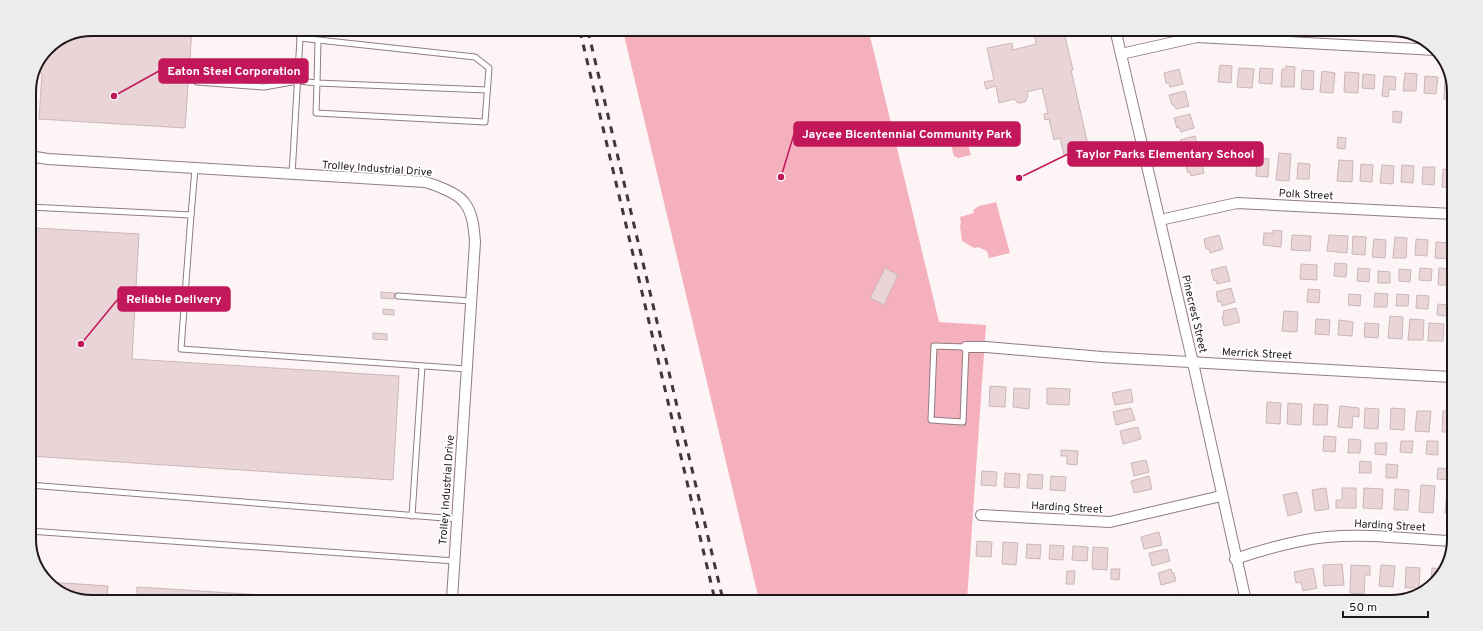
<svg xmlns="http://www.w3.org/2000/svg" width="1483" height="631" font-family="Overpass,sans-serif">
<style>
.green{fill:#f4b0bd}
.building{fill:#e9d4d8;stroke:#cbb6ba}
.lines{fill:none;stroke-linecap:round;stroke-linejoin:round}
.lane-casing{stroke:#917d81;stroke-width:7}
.street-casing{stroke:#917d81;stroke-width:12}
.lane{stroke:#fff;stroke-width:5}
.street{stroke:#fff;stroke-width:10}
.rail{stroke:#3f3739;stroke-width:3;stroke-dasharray:7 7;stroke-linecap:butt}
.labels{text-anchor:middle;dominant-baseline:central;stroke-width:3.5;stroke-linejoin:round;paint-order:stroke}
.street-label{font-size:11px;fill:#1f1719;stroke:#fff}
.rim{fill:none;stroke:#1f1719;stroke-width:2}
.leader{fill:none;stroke:#c2185b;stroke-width:1.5}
.callout-dot{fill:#c2185b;stroke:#fff;stroke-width:1.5}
.callout{fill:#c2185b;stroke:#c2185b;stroke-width:1.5}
.callout-label{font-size:12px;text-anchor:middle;font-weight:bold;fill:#fff}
</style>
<rect width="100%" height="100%" fill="#fdf4f5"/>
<g class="green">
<path d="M623 31 869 32 939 322 986 325 967 600H759Z"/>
<path d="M953 132C966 134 968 144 971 155L958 158 954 156C952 148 949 140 953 132Z"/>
<path d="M996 202 1010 253 989 258 987 251 978 247 974 248 962 241 960 226 961 223 960 217 974 213 973 210 979 206Z"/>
</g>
<g class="building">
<path d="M92 29H192L185 128 39 119 42 73H36L48 47Z"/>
<path d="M1043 32H1064L1073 70H1071L1089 149 1064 155 1060 138 1054 140 1049 119 1045 120 1044 114 1048 113 1042 88 1027 92 1028 96 1025 102 1018 103 1014 99 999 103 996 86 986 89 984 82 994 80 987 48 1012 43 1013 50 1036 44 1035 37 1044 35Z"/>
<path d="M1220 65 1232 66 1231 83 1218 82Z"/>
<path d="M1286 66 1295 67 1294 87H1281L1282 69H1286Z"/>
<path d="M1239 68 1254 69 1252 88 1237 87Z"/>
<path d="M1260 68 1273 69 1272 84 1259 83Z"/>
<path d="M1179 69 1183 84 1170 87 1169 83H1166L1164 73Z"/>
<path d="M1302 70 1314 71 1313 90 1301 89Z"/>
<path d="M1322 71 1335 73 1333 93 1320 92Z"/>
<path d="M1345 72 1359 73 1358 93 1344 92Z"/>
<path d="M1405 73 1417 74 1416 91H1403Z"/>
<path d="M1363 74 1375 75 1374 89 1362 88Z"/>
<path d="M1384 76 1396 77 1395 90 1389 89 1388 97 1382 96Z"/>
<path d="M1425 76 1438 77 1436 94 1424 93Z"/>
<path d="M1445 79H1451L1454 88V93H1451L1450 100 1444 99Z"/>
<path d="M1185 91 1189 106 1176 109 1174 105H1172L1169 95Z"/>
<path d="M1393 111 1402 112 1401 123 1393 122Z"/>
<path d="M1190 114 1194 128 1181 132 1179 127 1177 128 1174 118Z"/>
<path d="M1195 136 1199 151 1186 154 1185 150H1182L1180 140Z"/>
<path d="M1338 137 1346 138 1345 149 1337 148Z"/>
<path d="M1279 153 1291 154 1289 181 1276 180Z"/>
<path d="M1257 158 1269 159 1268 177 1256 176Z"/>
<path d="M1201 159 1204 173 1191 176 1190 172 1188 173 1185 163Z"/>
<path d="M1339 160 1353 161 1352 182 1337 181Z"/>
<path d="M1298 163 1310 164 1309 179H1297Z"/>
<path d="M1361 164 1373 165 1372 182 1360 181Z"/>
<path d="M1382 165 1394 166 1393 184 1380 183Z"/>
<path d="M1402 165 1414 166 1413 183 1401 182Z"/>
<path d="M1423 167H1435L1434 185 1422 184Z"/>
<path d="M1443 169 1453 170V188L1442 187Z"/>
<path d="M36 228 139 234 132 359 399 376 393 480 29 456V329Z"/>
<path d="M1273 230 1282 231 1281 247 1263 245 1264 233H1273Z"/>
<path d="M1219 235 1223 249 1210 253 1209 249H1206L1204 239Z"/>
<path d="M1292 235 1311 236 1310 251 1291 250Z"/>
<path d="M1329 235 1348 236 1347 253 1327 251Z"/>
<path d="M1353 236 1366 237 1365 255 1352 254Z"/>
<path d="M1395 237 1407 238 1406 258H1393Z"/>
<path d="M1374 239 1386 240 1385 258 1372 257Z"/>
<path d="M1416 239 1428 240 1427 256 1415 255Z"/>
<path d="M1436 242 1449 243 1448 259 1435 258Z"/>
<path d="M1335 263 1347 264 1346 277 1334 276Z"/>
<path d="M1301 264 1317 265V280L1300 279Z"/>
<path d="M1226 266 1230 281 1217 284 1216 280 1214 281 1211 270Z"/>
<path d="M885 268 898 275 884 305 870 298Z"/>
<path d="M1358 268 1370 269 1369 282 1357 281Z"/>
<path d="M1420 268 1432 269 1431 281 1419 280Z"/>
<path d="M1439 268 1452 269 1451 285H1438Z"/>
<path d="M1399 269 1411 270 1410 282 1399 281Z"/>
<path d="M1378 271 1390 272V283H1378Z"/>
<path d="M1231 288 1235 302 1222 306 1221 301 1218 302 1216 292Z"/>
<path d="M1308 289 1320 290 1319 303 1307 302Z"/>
<path d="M381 292 395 293 394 299 381 298Z"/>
<path d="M1375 293 1388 294 1387 307H1374Z"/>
<path d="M1349 294 1361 295 1360 306 1348 305Z"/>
<path d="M1397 294 1409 295 1408 306H1396Z"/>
<path d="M1417 295 1429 296 1428 309 1416 308Z"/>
<path d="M1438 304 1450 305 1449 316 1437 315Z"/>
<path d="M1236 308 1240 322 1224 326 1222 316H1224L1223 311Z"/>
<path d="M383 309 394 310V315L383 314Z"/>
<path d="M1284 311 1298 312 1297 332 1282 331Z"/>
<path d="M1390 316 1403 317 1402 339 1388 338Z"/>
<path d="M1316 319 1330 320 1329 335 1315 334Z"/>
<path d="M1410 319 1424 320 1423 340H1408Z"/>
<path d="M1339 320 1353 322 1352 336 1338 335Z"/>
<path d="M1365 323 1379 324 1378 338 1364 337Z"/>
<path d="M1429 323 1444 324 1443 341H1428Z"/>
<path d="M373 333 387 334V340L373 339Z"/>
<path d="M990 386 1006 387 1005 407 989 406Z"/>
<path d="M1014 388 1030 389 1029 409 1013 407Z"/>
<path d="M1047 388 1070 389 1069 405 1047 404Z"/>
<path d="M1131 389 1133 402 1115 405 1112 393Z"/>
<path d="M1267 402 1281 403 1280 424 1266 423Z"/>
<path d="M1288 403 1302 404 1301 425 1287 424Z"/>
<path d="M1314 404 1328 405 1327 425H1313Z"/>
<path d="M1340 406 1359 408V417L1353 416 1352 428 1338 427Z"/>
<path d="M1131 408 1135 420 1116 425 1113 412Z"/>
<path d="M1365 408 1379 409 1378 429 1364 428Z"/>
<path d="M1391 408 1405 409 1404 430 1390 429Z"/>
<path d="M1417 411H1431L1429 432 1415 431Z"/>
<path d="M1443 411H1451V432H1442Z"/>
<path d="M1138 427 1141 439 1123 444 1120 431Z"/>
<path d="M1324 436 1336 437 1335 452 1323 451Z"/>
<path d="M1349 439 1361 440 1360 453H1348Z"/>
<path d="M1401 441H1413L1412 453 1400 452Z"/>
<path d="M1427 441H1438V455L1426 454Z"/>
<path d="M1375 443H1387L1386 455 1375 454Z"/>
<path d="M1061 450 1078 451 1077 465 1067 464V456H1061Z"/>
<path d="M1146 460 1149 472 1134 476 1131 463Z"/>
<path d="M1360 461 1371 462V473H1359Z"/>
<path d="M1386 464 1398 465 1397 478H1386Z"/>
<path d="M1438 468 1450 469 1449 480 1437 479Z"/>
<path d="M982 471 997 472 996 486 981 485Z"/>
<path d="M1005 473 1020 474 1019 488 1004 487Z"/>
<path d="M1028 474 1043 475 1042 489 1027 488Z"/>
<path d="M1051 476 1066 477 1065 491 1050 490Z"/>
<path d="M1149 476 1152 489 1134 493 1131 481Z"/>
<path d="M1421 485 1435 486 1433 513 1419 512Z"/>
<path d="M1326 488 1329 509 1315 511 1312 490Z"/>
<path d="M1342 488H1356V508H1336V500H1342Z"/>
<path d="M1364 488 1383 489 1382 509 1363 508Z"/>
<path d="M1395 489 1409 490 1408 510H1394Z"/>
<path d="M1297 492 1302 512 1288 516 1283 495Z"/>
<path d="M1447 492H1450V513H1445Z"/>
<path d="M1159 532 1162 545 1144 549 1141 537Z"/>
<path d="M977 541 992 542 991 557 976 556Z"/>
<path d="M1003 542 1018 543 1016 565 1002 564Z"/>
<path d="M1027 544 1041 545 1040 559 1026 558Z"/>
<path d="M1050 545 1064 546 1063 560 1049 559Z"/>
<path d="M1073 546 1088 547 1087 561 1072 560Z"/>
<path d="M1093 547 1108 548 1107 570 1092 569Z"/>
<path d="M1167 549 1170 561 1152 566 1149 553Z"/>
<path d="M1342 564 1344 585 1324 586 1323 565Z"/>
<path d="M1351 565 1370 566V575H1365L1364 594 1350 593Z"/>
<path d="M1381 565 1395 566 1393 587 1379 586Z"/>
<path d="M1406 567 1420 568 1419 588H1405Z"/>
<path d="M1313 568 1317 588 1303 591 1301 582 1296 583 1294 572Z"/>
<path d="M1432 568 1444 569 1431 586Z"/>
<path d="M1111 569H1120L1119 580 1111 579Z"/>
<path d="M1171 569 1172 573H1174L1176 581 1161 585 1158 573Z"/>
<path d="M1067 571H1075L1074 584H1066Z"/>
<path d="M48 582 108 586 107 597H68Z"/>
<path d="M137 587 310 598H137Z"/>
<path d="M1181 594 1182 601H1159V600Z"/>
</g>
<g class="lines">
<g class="lane-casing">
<g id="lane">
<path d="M318 41 317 83 487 90"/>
<path d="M197 82 264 87 298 81 317 83 316 113 485 122 489 68 475 57 300 38"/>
<path d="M292 175 300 38 298 30"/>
<path d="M29 207 191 215 195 169"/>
<path d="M191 215 181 349 467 369"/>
<path d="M398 296 471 301"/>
<path d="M934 346 966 347 963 422 931 420Z"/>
<path d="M29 485 457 519"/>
<path d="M412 516 422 366"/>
<path d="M29 531 455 561"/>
</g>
</g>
<g class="street-casing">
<g id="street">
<path d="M1116 33 1193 363 1246 601"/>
<path d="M1121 54 1197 37 1436 50"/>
<path d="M29 156 48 159 425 182C436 185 457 193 464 202 473 213 474 229 475 242L452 599"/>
<path d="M1160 220 1237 203 1453 214"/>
<path d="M966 347H986L1102 357 1451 377"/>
<path d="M981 515 1110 522 1221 496"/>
<path d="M1235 559C1265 549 1296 540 1327 537 1368 533 1409 539 1450 541"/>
</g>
</g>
<use href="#lane" class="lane"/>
<use href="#street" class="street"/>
<g class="rail">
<path d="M580 31 715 600"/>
<path d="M588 31 723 600"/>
</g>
</g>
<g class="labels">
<g class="street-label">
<text transform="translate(377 169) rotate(4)">Trolley Industrial Drive</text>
<text transform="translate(1306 195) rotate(3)">Polk Street</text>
<text transform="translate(1194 314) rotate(77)">Pinecrest Street</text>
<text transform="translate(1257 354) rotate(3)">Merrick Street</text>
<text transform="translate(447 490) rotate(-86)">Trolley Industrial Drive</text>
<text transform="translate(1067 508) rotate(3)">Harding Street</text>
<text transform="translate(1390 526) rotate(3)">Harding Street</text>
</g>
</g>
<path d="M0 0H1483V631H0ZM92 36H1391A56 56 0 0 1 1447 92V539A56 56 0 0 1 1391 595H92A56 56 0 0 1 36 539V92A56 56 0 0 1 92 36Z" fill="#edeced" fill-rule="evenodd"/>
<path class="rim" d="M92 36H1391A56 56 0 0 1 1447 92V539A56 56 0 0 1 1391 595H92A56 56 0 0 1 36 539V92A56 56 0 0 1 92 36Z"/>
<path class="leader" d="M114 96L159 71M781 177L794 134M1019 178L1068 154M81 344L118 299"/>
<g class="callout-dot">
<circle cx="114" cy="96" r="4"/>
<circle cx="781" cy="177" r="4"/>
<circle cx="1019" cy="178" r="4"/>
<circle cx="81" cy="344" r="4"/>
</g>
<g class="callout">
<rect x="159" y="59" width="149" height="24" rx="4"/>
<rect x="794" y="122" width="226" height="24" rx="4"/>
<rect x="1068" y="142" width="195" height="24" rx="4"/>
<rect x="118" y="287" width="112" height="24" rx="4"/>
</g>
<g class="callout-label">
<text x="234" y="75">Eaton Steel Corporation</text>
<text x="907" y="138">Jaycee Bicentennial Community Park</text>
<text x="1165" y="158">Taylor Parks Elementary School</text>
<text x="174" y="303">Reliable Delivery</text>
</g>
<path d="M1343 611v6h85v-6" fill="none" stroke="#1f1719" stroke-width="2"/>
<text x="1349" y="611" font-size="12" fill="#1f1719" stroke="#ffffff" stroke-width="3" paint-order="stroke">50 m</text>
</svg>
